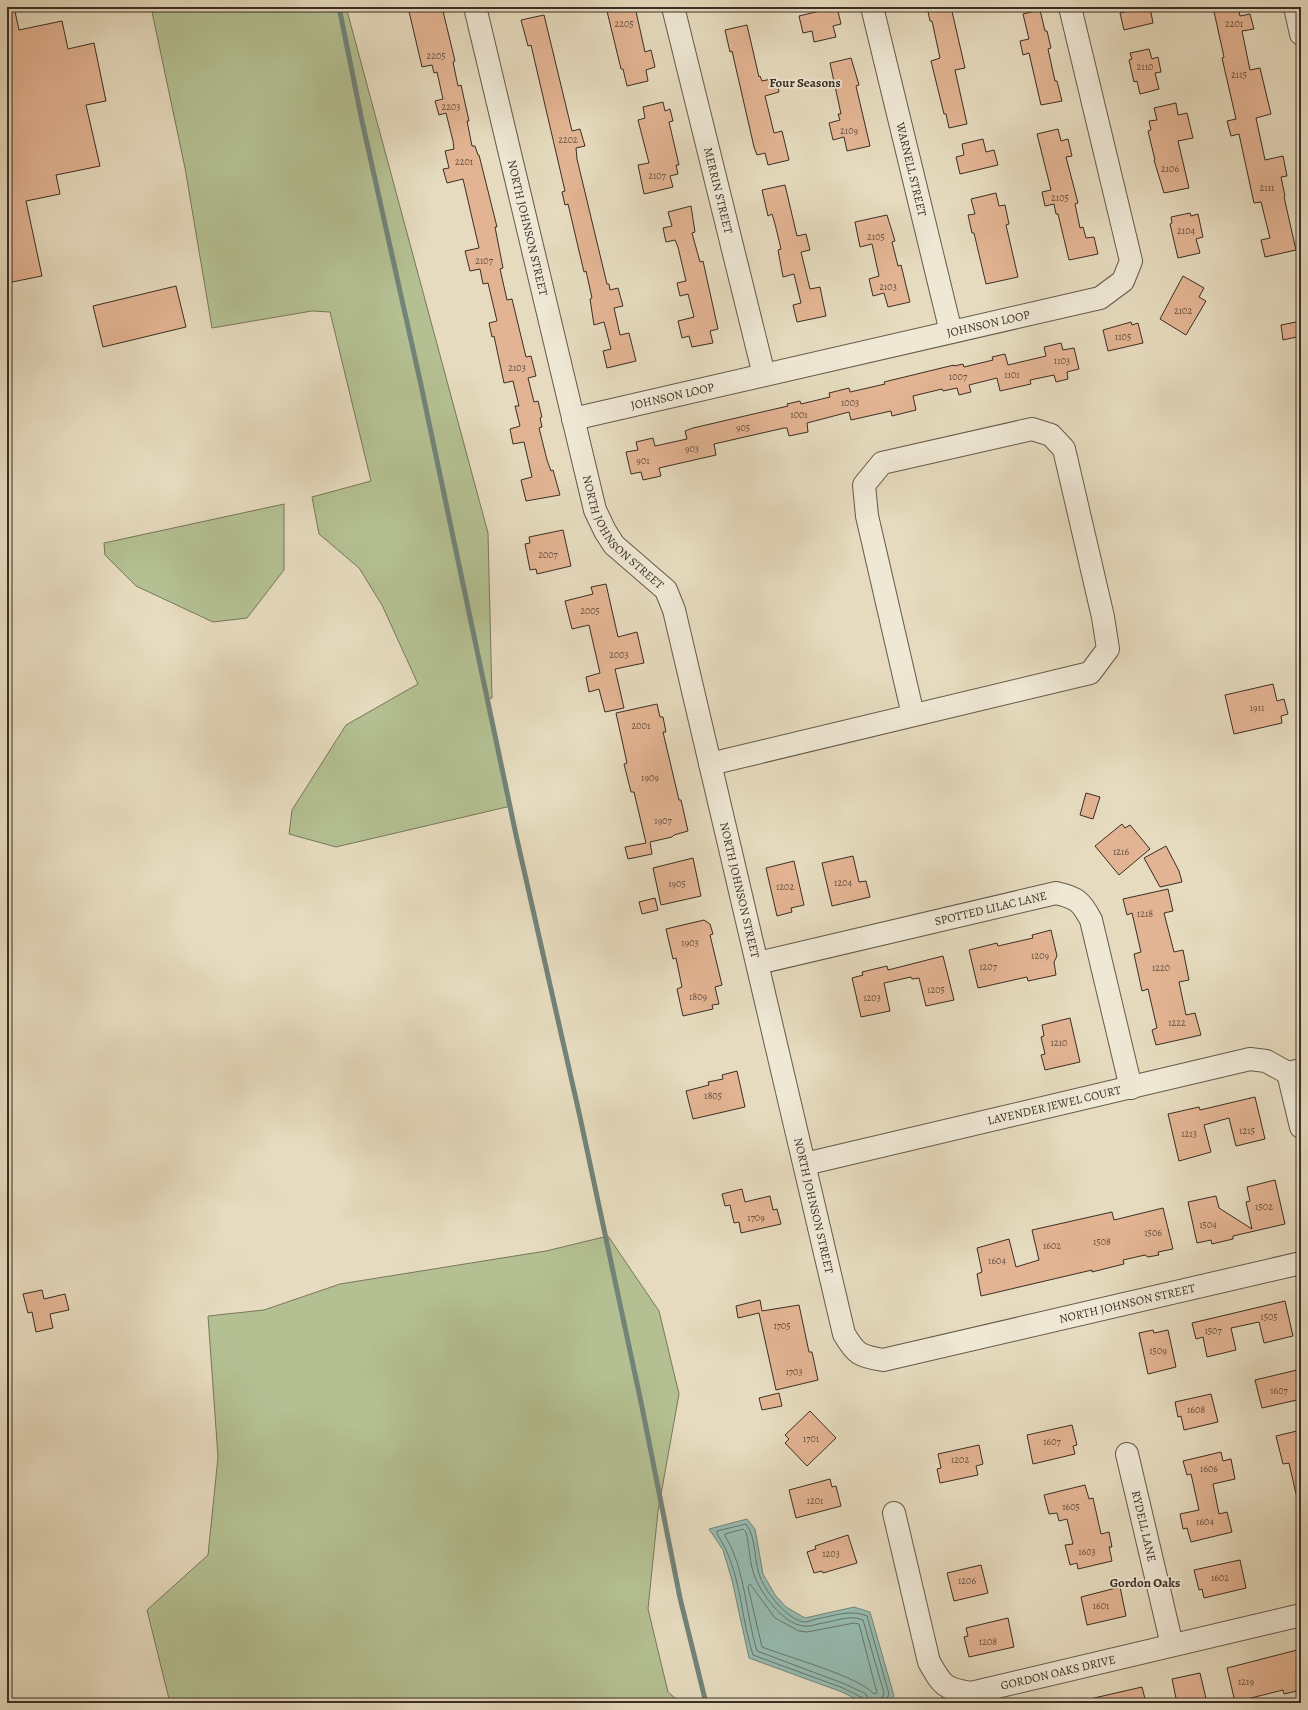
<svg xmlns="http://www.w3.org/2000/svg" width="1308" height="1710" font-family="Alegreya,serif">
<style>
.green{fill:#b4c092;stroke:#78775b}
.water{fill:#96bbb1;stroke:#728379}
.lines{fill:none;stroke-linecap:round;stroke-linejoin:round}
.shore{stroke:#68746a;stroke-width:1}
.stream{stroke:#728379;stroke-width:5}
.building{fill:#e3b493;stroke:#3b2e24}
.minor-casing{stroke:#66594a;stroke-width:24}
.minor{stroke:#efe8d5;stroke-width:22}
.labels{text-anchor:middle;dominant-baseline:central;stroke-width:3.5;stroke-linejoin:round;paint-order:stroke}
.number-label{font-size:10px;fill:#655040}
.street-label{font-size:12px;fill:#3b2e24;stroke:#efe8d5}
.neighbourhood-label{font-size:13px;font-weight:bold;fill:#3b2e24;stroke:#efe8d5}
</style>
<rect width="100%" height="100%" fill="#e6dbbe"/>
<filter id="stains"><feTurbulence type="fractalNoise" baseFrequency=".005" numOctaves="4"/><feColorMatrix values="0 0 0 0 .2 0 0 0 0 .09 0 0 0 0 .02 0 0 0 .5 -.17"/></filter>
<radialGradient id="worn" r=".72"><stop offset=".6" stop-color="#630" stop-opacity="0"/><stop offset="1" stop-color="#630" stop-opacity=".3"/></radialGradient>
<g class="green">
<path d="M151 7H346L488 533 492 698 487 699 511 806 336 847 289 834 292 810 346 725 418 684 382 605 359 568 319 534 312 497 371 481 330 312 312 311 212 328 185 168Z"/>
<path d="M284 504V570L247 618 213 622 136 586 105 555 104 543Z"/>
<path d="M608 1236 659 1311 679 1394 658 1511 648 1609 668 1692 681 1703H170L147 1610 208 1555 218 1457 208 1316 264 1310 340 1284 546 1251Z"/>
</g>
<path class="water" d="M747 1519 755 1529 763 1574 775 1595 786 1607 805 1618 854 1607 870 1612 894 1696 888 1703H864L842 1692 749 1658 732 1580 723 1550 709 1529Z"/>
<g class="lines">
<g class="shore">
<path d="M750 1584 775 1618 799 1631 807 1632 854 1623 859 1624 877 1693 874 1694C858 1676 787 1657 762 1647L748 1587Z"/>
<path d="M865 1703 863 1698 843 1688 753 1655C740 1615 741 1569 717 1534V1531L746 1524C756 1537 754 1558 759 1574 764 1590 786 1619 804 1622 808 1622 813 1620 816 1619 834 1616 850 1609 867 1616L889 1694 885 1703"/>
<path d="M870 1703 866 1694 845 1684 757 1651C746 1616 745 1567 725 1536V1534L743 1529 746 1532C750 1547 749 1563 755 1577 762 1595 783 1623 803 1626 808 1627 814 1625 818 1624 833 1622 850 1614 863 1620L884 1693 880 1703"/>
</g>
<path class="stream" d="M339 7 362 121 421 385 516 835 580 1117 642 1407 680 1598 706 1703"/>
</g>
<g class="building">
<path d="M7 7H14L19 30 62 21 68 49 94 43 106 101 86 105 100 166 56 175 60 194 26 201 42 276 7 283Z"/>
<path d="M408 7H442L455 61 453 62 458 86 461 85 469 121H467L472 146H475L478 155H479L497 227H495L503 268 500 269 507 300 512 299 526 357 531 356 536 376 528 378 534 402 538 401 542 417 540 418 542 427 539 428 547 460 551 471 553 470 560 495 526 501 521 480 532 477 524 442 513 444 510 429 520 426 515 406H519L513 381 504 383 494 336 492 337 489 323 497 321 488 283 483 284 480 269 470 271 465 251 479 248 463 179 447 183 443 169 449 168 445 151 454 149 453 141 446 113 439 115 435 101 443 99 437 72 434 73 432 65 422 67Z"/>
<path d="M606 7H635L645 52 651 50 655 67 646 70 648 81 627 86 623 69H621Z"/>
<path d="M837 7 841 24 833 26 836 37 814 42 812 31 803 33 799 16Z"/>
<path d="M927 7H951L965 68 955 70 967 124 949 128 946 114H944L931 61 940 58 932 21H930Z"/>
<path d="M1127 7H1150L1153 23 1124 30 1120 13 1128 11Z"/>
<path d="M1213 7H1238L1240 16 1250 14 1254 29 1242 31 1250 70 1260 68 1271 114 1256 118 1265 160 1283 156 1287 176 1281 177 1285 196 1284 197 1296 250 1265 257 1261 240 1270 238 1261 202 1254 203 1239 134 1231 136 1227 121 1236 119 1222 58 1224 57Z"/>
<path d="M1040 10 1045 31H1047L1051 48 1048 49 1055 81H1057L1062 101 1041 105 1029 53 1023 55 1020 41 1029 39 1023 14Z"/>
<path d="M544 15 572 131 580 129 585 146 576 148 577 159 607 284H609L610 290 618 288 623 306 614 308 620 335 629 333 636 361 607 368 603 351 611 349 604 322 594 325 590 299 592 298 586 271 584 272 568 204 565 205 562 192 565 191 531 45 528 46 521 20Z"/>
<path d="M747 25 759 77 760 76 762 81 776 78 779 92 765 96 774 133 782 131 789 160 768 165 765 153 757 155 754 147 732 51 730 52 725 30Z"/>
<path d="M1149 49 1152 59 1158 57 1161 72 1155 73 1159 89 1140 94 1137 81 1134 82 1129 60 1132 59 1130 53Z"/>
<path d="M851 58 859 85 856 86 870 146 847 151 844 137 833 140 829 123 840 120 838 114H841L830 63Z"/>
<path d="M663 102 665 111 670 109 673 121 669 122 679 165H676L678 174 670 176 673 187 644 194 638 165 649 163 638 120 645 118 643 107Z"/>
<path d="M1176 103 1178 115 1187 113 1193 138 1178 141 1189 188 1164 193 1154 160H1155L1148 131 1151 130 1149 121 1157 120 1154 108Z"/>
<path d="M1058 129 1061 141 1068 139 1072 156 1066 157 1078 203 1075 204 1080 228 1083 227 1086 238 1094 237 1098 254 1069 260 1058 214H1056L1054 204 1045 206 1042 192 1051 190 1037 134Z"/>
<path d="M983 139 986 152 994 150 998 165 960 174 956 157 964 155 962 144Z"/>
<path d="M785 185 797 236 806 234 810 250 801 252 810 289 820 287 826 316 797 322 793 305 801 303 794 274 783 277 778 250 781 249 775 224 772 214 768 216 762 190Z"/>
<path d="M996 193 999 206 1005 205 1009 224 1006 225 1018 277 986 284 974 233H972L968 215 975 214 971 199Z"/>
<path d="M691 206 695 232 692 233 700 262 703 261 718 329 710 331 713 343 692 347 689 336 682 338 678 321 694 317 688 294 680 296 677 283 686 281 678 247 675 240 666 242 663 228 672 226 668 212Z"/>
<path d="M1190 213 1191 216 1198 214 1203 237 1196 239 1200 253 1178 258 1170 224 1172 223 1171 217Z"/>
<path d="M887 215 895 241 892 242 898 266 901 265 910 302 888 307 884 293 873 296 869 279 879 276 872 244 860 247 855 222Z"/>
<path d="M1183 276 1204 288 1199 297 1206 301 1186 335 1160 319Z"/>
<path d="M176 286 186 327 103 347 93 306Z"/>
<path d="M1301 321V336L1283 340 1281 325Z"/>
<path d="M1131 322 1132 325 1138 323 1143 343 1108 351 1103 330Z"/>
<path d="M1061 343 1063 350 1074 348 1079 369 1067 372 1068 379 1056 382 1054 375 1030 380 1031 384 1000 391 997 378 969 385 971 392 959 395 957 388 943 391 942 389 913 396 916 410 892 416 891 411 851 420 849 412 807 423 808 432 789 436 787 428H784L714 444 716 455 659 468 661 476 643 480 641 472 631 474 626 452 638 450 636 442 653 438 655 446 687 439 685 431 693 428 788 406 787 404 800 401 801 404 830 397 829 393 849 388 850 392 885 384 884 382 954 365V366L963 364 964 367 993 360 992 357 1005 354 1008 365 1046 356 1044 347Z"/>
<path d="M563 530 571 566 537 574 536 569 530 570 525 544 530 543 529 537Z"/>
<path d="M606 584 618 637 637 632 644 663 615 669 624 708 605 712 599 689 589 692 586 677 600 673 589 625 572 629 565 601 593 594 591 587Z"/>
<path d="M1273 684 1277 701 1284 699 1288 714 1281 716 1282 723 1234 734 1225 695Z"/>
<path d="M657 704 660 717H663L666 732H663L679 800H681L688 831 674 835 672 837 650 842 652 854 628 859 625 847 646 843 634 792H631L624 764 627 763 616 713Z"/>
<path d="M1086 793 1100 797 1093 819 1080 815Z"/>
<path d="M1122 824 1125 828 1130 825 1150 849 1119 875 1095 846Z"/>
<path d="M1166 846 1179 871 1182 882 1160 887 1144 858Z"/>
<path d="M853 856 859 882 866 881 870 897 832 906 822 863Z"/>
<path d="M693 858 701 896 661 905 653 868Z"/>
<path d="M794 861 804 905 791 908 792 912 777 916 766 868Z"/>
<path d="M1168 889 1173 911 1164 913 1174 952 1183 950 1189 980 1179 982 1186 1015 1195 1013 1201 1035 1156 1045 1152 1030 1157 1028 1148 989 1142 991 1134 954 1141 952 1132 913 1127 915 1123 899Z"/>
<path d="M655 898 658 910 642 914 639 902Z"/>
<path d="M704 920 710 924 713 934 710 935 722 985 715 987 719 1004 712 1005 713 1009 683 1016 677 989 682 987 676 958 673 959 666 929Z"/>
<path d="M1051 930 1057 956 1054 962 1056 975 1028 981 1027 977 978 988 969 950 997 943 998 946 1033 938 1032 935Z"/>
<path d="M943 956 954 1000 926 1006 919 978 912 979 911 977 884 983 890 1011 861 1017 852 978 863 975 862 972 887 966 888 970Z"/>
<path d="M1070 1018 1080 1062 1045 1070 1041 1055 1045 1054 1041 1037 1044 1036 1042 1025Z"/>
<path d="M737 1071 745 1107 693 1119 686 1091 709 1085 708 1082 723 1079 722 1075Z"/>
<path d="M1255 1097 1265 1139 1236 1146 1229 1118 1204 1125 1211 1152 1179 1161 1168 1114 1199 1107 1200 1110Z"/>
<path d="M1275 1180 1285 1224 1233 1236V1239L1212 1244 1211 1240 1197 1243 1188 1202 1216 1196 1219 1208 1252 1229 1246 1202 1250 1201 1247 1187Z"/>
<path d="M742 1189 745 1202 770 1196 773 1210 777 1209 781 1224 741 1233 739 1222 734 1223 730 1205 725 1206 722 1194Z"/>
<path d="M1163 1208 1173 1249 1158 1252 1159 1255 1148 1257 1145 1255 1123 1260 1124 1264 1092 1272V1270L981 1296 977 1274 982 1272 977 1248 1009 1239 1016 1267 1039 1260 1032 1230 1112 1212 1114 1220Z"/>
<path d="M42 1290 44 1299 65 1294 69 1310 50 1314 53 1328 36 1332 32 1312 28 1313 23 1294Z"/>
<path d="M760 1300 762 1311 799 1305 809 1352H812L818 1380 776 1390 759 1313 738 1318 736 1306Z"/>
<path d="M1285 1301 1293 1336 1264 1343 1259 1322 1231 1328 1236 1350 1207 1357 1203 1337 1196 1339 1192 1323Z"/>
<path d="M1153 1330 1154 1333 1168 1330 1176 1367 1148 1374 1139 1333Z"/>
<path d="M1297 1370 1299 1379 1301 1378V1399L1262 1408 1255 1380Z"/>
<path d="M779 1393 782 1406 762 1410 759 1398Z"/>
<path d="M1211 1394 1218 1422 1184 1430 1181 1416 1178 1417 1175 1402Z"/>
<path d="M810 1411 836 1438 807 1466 785 1443 789 1439 785 1435Z"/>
<path d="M1072 1425 1077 1445 1073 1446 1075 1454 1033 1464 1027 1435Z"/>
<path d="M1301 1430V1494H1296L1289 1463 1283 1464 1276 1436Z"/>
<path d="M979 1445 983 1464 976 1466 978 1475 940 1483 937 1469 941 1468 938 1454Z"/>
<path d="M1221 1452 1223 1461 1231 1459 1235 1479 1213 1484 1219 1514 1227 1512 1232 1532 1191 1542 1187 1528 1183 1529 1180 1514 1199 1510 1191 1474 1187 1475 1183 1461Z"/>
<path d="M830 1479 832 1487 836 1486 841 1506 796 1518 789 1490Z"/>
<path d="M1085 1485 1089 1499 1093 1498 1101 1534 1109 1532 1112 1547H1109L1112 1561 1078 1569 1077 1563 1070 1565 1065 1545 1073 1544 1067 1519 1059 1521 1057 1513 1049 1514 1044 1495Z"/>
<path d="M848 1535 857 1563 823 1573 822 1571 814 1573 807 1552 816 1549 815 1546Z"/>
<path d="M1240 1560 1246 1588 1204 1598 1202 1589 1199 1590 1194 1570Z"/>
<path d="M981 1565 988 1593 954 1601 947 1573Z"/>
<path d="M1120 1587 1126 1616 1087 1625 1081 1597Z"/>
<path d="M1008 1618 1014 1647 969 1657 964 1637 968 1636 966 1628Z"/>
<path d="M1301 1649V1690L1284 1694 1283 1690 1235 1702 1227 1668Z"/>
<path d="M1200 1673 1207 1703H1177L1172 1679Z"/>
<path d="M1142 1687 1146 1703H1094V1698Z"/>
</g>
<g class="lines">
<g class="minor-casing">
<g id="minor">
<path id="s1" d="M475 7 595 510 605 531 614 545 666 590 674 610 844 1334C856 1354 859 1356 883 1360L1301 1263"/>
<path id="s2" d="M673 7 764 375"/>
<path id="s3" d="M872 7 951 332"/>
<path d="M1295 7 1301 34"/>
<path id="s4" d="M573 419 1100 298 1123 281 1131 261 1070 7"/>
<path d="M710 764 1090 673 1108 649 1103 617 1064 449 1051 435 1032 429 882 463 864 485 867 516 913 715"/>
<path id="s5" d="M758 963 1056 893C1077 898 1081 901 1091 920L1131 1088"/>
<path d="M1288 1073 1301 1127"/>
<path id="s6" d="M805 1164 1250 1059 1266 1061 1288 1073 1301 1070"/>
<path id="s7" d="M1127 1454 1172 1645"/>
<path id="s8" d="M894 1513 929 1662C942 1685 944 1689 971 1693L1301 1615"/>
</g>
</g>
<use href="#minor" class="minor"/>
</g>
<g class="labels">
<g class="number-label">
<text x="624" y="23">2205</text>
<text x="1234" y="23">2201</text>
<text x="436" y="55">2205</text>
<text x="1145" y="66">2110</text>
<text x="1239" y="74">2115</text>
<text x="451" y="106">2203</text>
<text x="849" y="130">2109</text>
<text x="568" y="139">2202</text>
<text x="464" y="161">2201</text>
<text x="1170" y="168">2106</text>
<text x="657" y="175">2107</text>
<text x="1267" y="187">2111</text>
<text x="1060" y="197">2105</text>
<text x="1186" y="230">2104</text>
<text x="876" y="236">2105</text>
<text x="484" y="260">2107</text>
<text x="888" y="286">2103</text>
<text x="1183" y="310">2102</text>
<text x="1123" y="336">1105</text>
<text x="1062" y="360">1103</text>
<text x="517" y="367">2103</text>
<text x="1012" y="374">1101</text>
<text x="958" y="376">1007</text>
<text x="850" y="402">1003</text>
<text x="799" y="414">1001</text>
<text x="743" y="427">905</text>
<text x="692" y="448">903</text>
<text x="643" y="460">901</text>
<text x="548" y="554">2007</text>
<text x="590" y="610">2005</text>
<text x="619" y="654">2003</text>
<text x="1257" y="707">1911</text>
<text x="641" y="725">2001</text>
<text x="650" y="777">1909</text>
<text x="663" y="820">1907</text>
<text x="1121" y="851">1216</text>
<text x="843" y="882">1204</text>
<text x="677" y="883">1905</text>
<text x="785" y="886">1202</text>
<text x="1145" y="913">1218</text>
<text x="690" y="942">1903</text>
<text x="1040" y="955">1209</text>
<text x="988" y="966">1207</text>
<text x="1161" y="967">1220</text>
<text x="936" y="989">1205</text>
<text x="698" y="996">1809</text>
<text x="872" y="997">1203</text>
<text x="1177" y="1022">1222</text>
<text x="1059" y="1042">1210</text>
<text x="713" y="1095">1805</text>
<text x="1247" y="1130">1215</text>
<text x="1189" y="1133">1213</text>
<text x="1264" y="1206">1502</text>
<text x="756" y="1217">1709</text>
<text x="1208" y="1224">1504</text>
<text x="1153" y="1232">1506</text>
<text x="1102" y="1241">1508</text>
<text x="1052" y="1245">1602</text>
<text x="997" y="1260">1604</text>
<text x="1269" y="1316">1505</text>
<text x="782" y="1325">1705</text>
<text x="1213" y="1330">1507</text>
<text x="1158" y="1350">1509</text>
<text x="794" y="1371">1703</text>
<text x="1279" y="1390">1607</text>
<text x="1196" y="1409">1608</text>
<text x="811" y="1438">1701</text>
<text x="1052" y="1441">1607</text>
<text x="960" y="1459">1202</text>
<text x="1209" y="1468">1606</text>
<text x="815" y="1500">1201</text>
<text x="1071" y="1506">1605</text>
<text x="1205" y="1521">1604</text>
<text x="1087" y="1551">1603</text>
<text x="831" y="1553">1203</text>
<text x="1220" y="1577">1602</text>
<text x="967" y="1580">1206</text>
<text x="1101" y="1605">1601</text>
<text x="988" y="1641">1208</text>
<text x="1246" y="1681">1219</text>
</g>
<g class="street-label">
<text stroke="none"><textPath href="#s3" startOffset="167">WARNELL STREET</textPath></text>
<text stroke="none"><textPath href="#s2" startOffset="189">MERRIN STREET</textPath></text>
<text stroke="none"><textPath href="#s1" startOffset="227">NORTH JOHNSON STREET</textPath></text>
<text stroke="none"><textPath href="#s4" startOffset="426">JOHNSON LOOP</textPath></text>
<text stroke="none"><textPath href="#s4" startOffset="102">JOHNSON LOOP</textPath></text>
<text stroke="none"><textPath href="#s1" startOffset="551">NORTH JOHNSON STREET</textPath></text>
<text stroke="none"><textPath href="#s1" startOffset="935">NORTH JOHNSON STREET</textPath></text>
<text stroke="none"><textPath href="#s5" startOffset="239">SPOTTED LILAC LANE</textPath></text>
<text stroke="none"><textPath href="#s6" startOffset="256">LAVENDER JEWEL COURT</textPath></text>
<text stroke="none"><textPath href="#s1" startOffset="1259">NORTH JOHNSON STREET</textPath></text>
<text stroke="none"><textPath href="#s1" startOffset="1691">NORTH JOHNSON STREET</textPath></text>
<text stroke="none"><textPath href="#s7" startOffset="74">RYDELL LANE</textPath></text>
<text stroke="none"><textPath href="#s8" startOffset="298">GORDON OAKS DRIVE</textPath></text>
</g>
<g class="neighbourhood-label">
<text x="805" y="82">Four Seasons</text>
<text x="1145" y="1582">Gordon Oaks</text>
</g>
</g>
<rect width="1308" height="1710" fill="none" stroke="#e6dbbe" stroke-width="24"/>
<rect x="8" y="8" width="1292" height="1694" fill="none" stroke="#3b2e24" stroke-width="2"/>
<rect x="12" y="12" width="1284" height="1686" fill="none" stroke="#3b2e24"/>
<rect width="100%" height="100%" filter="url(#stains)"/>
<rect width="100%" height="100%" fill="url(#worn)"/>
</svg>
